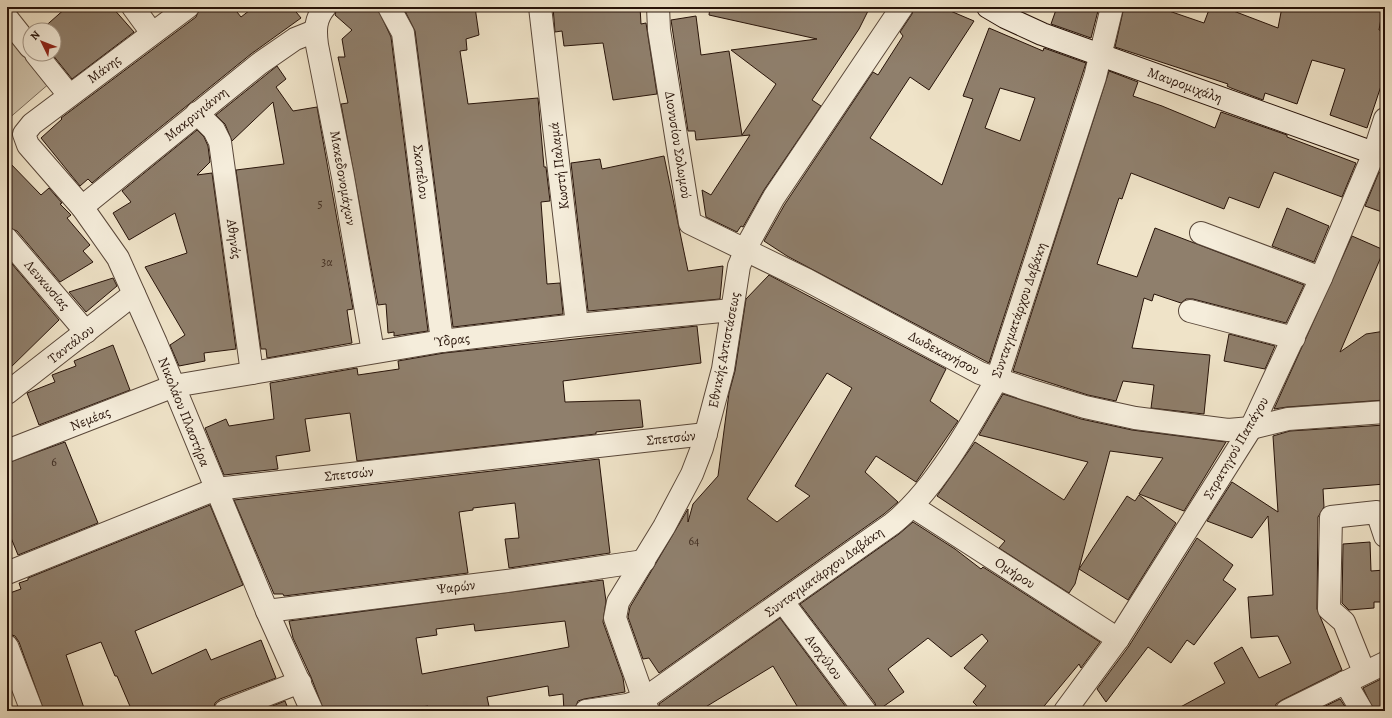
<svg xmlns="http://www.w3.org/2000/svg" width="1392" height="718" font-family="Alegreya,serif">
<style>
.green{fill:#cdc0a8;stroke:#7a6a58}
.building{fill:#8f7f6c;stroke:#271309;fill-rule:evenodd}
.lines{fill:none;stroke-linecap:round;stroke-linejoin:round}
.minor-casing{stroke:#594739;stroke-width:24}
.tertiary-casing{stroke:#594739;stroke-width:24}
.secondary-casing{stroke:#271309;stroke-width:24}
.minor{stroke:#f5eddb;stroke-width:22}
.tertiary{stroke:#f5eddb;stroke-width:22}
.secondary{stroke:#f5eddb;stroke-width:22}
.labels{text-anchor:middle;dominant-baseline:central;stroke-width:4;stroke-linejoin:round;paint-order:stroke}
.number-label{font-size:12px;fill:#412e22}
.street-label{font-size:14px;fill:#271309;stroke:#f5eddb}
</style>
<rect width="100%" height="100%" fill="#efe3c8"/>
<filter id="stains"><feTurbulence type="fractalNoise" baseFrequency=".005" numOctaves="4"/><feColorMatrix values="0 0 0 0 .2 0 0 0 0 .09 0 0 0 0 .02 0 0 0 .5 -.17"/></filter>
<radialGradient id="worn" r=".72"><stop offset=".6" stop-color="#630" stop-opacity="0"/><stop offset="1" stop-color="#630" stop-opacity=".3"/></radialGradient>
<path class="green" d="M7 27 51 82 7 120Z"/>
<g class="building">
<path d="M67 7H112L134 32 72 79 52 54H54V30H41Z"/>
<path d="M200 7H233L241 17 254 7H292L301 18 251 54 105 172 92 183 88 179 80 186 41 138 62 119 61 118 196 17Z"/>
<path d="M337 7H377L391 37 428 331 394 336V332L388 333 386 304 378 305 341 104 348 103 338 57H345L342 39 352 30 335 15Z"/>
<path d="M403 7H475L479 35 466 39 467 50 460 51 468 104 538 98 544 167H546L550 201 541 202 547 284 560 283 563 314 453 327 415 31Z"/>
<path d="M553 7H640L641 24 646 23 657 94 613 100 603 43 564 46 562 31 555 32Z"/>
<path d="M710 7H870L859 29 812 100 821 106 764 190 743 227 741 226 737 232 706 217 702 190 711 195 750 135 696 140 695 131H688L671 20 696 16 701 55 729 51 742 135 776 84 731 50 817 39 709 15Z"/>
<path d="M914 7H941L974 21 929 90 910 77 870 138 942 185 973 99 963 96 989 28 1043 51 1044 48 1086 63 989 363 787 256 764 241 785 204 873 72 878 75 903 36 900 32 912 14ZM1000 88 1035 98 1020 141 985 128Z"/>
<path d="M1057 7H1099L1091 38 1051 24Z"/>
<path d="M1124 7H1169V11L1204 23 1210 7H1223L1278 28 1282 7H1383L1379 30 1385 31V74L1367 128 1330 115 1345 69 1312 60 1297 104 1265 93 1263 100 1231 88 1227 86 1228 84 1115 47Z"/>
<path d="M277 66 286 79 276 87 293 111 317 107 353 309 347 310 352 343 267 358 266 349H261L236 170 284 164 273 102 232 141 225 124 216 115Z"/>
<path d="M1109 71 1138 82 1133 96 1162 106 1215 128 1221 112 1287 135V137L1356 163 1342 197 1274 172 1259 208 1229 197 1224 209 1131 173 1122 199 1119 198 1097 264 1137 277 1155 228 1304 285 1286 323 1193 299H1186L1181 303 1154 294 1152 301 1144 298 1132 348 1210 355 1204 414 1151 408 1154 385 1123 381 1116 401 1088 395 1013 371Z"/>
<path d="M197 130 204 137 208 146 210 162 197 175 212 173 236 349 204 353 205 361 179 366 170 345 185 335 145 267 187 253 175 213 129 240 113 213 131 202 122 191Z"/>
<path d="M664 156 688 271 723 266 720 299 588 311 571 163 600 159 602 169Z"/>
<path d="M7 160 41 195 49 188 62 203 60 204 71 215 67 218 90 245 83 251 93 262 60 282 17 231 7 227Z"/>
<path d="M1379 172 1385 174V213L1365 206Z"/>
<path d="M1287 208 1329 226 1314 262 1272 246Z"/>
<path d="M1352 236 1384 250 1340 352 1366 334 1385 331V400L1287 407 1274 409Z"/>
<path d="M7 258 59 320 7 371Z"/>
<path d="M769 275 946 369 930 401 958 421 916 482 876 456 865 472 898 502 884 514 659 673 649 658 643 659 628 617 630 607 688 509V522L693 504 718 476 729 393 735 371 746 299ZM827 373 852 388 795 486 810 496 777 522 747 499Z"/>
<path d="M113 278 117 286 86 312 69 292Z"/>
<path d="M697 326 701 363 563 381 565 402 640 400 643 427 596 432V434L357 461 350 413 305 419 310 451 276 456 278 469 224 475 205 428 226 419 229 426 274 419 270 383 357 368 358 375 399 369 398 361 444 353Z"/>
<path d="M1229 334 1275 346 1265 369 1224 361Z"/>
<path d="M113 345 130 390 39 425 27 393 55 382 52 375 76 366 74 361Z"/>
<path d="M1003 394 1081 419 1132 430 1226 442 1184 511 1139 494 1163 458 1110 451 1075 584 1069 593 999 548 1005 541 937 496 975 442 1064 500 1088 462 979 435Z"/>
<path d="M1385 425V484L1323 489 1324 507 1318 517 1317 609 1342 670 1282 700 1276 704 1275 711H1173L1225 683 1214 663 1242 647 1259 678 1291 663 1278 636 1251 638 1248 597 1273 595 1268 516 1252 538 1207 521 1232 482 1278 512 1273 436 1290 431Z"/>
<path d="M65 442 98 523 18 555 7 528V463Z"/>
<path d="M599 459 610 553 509 568 505 539 519 538 515 503 473 508V510L459 512 468 573 284 596 283 594H274L234 500Z"/>
<path d="M1139 495 1176 523 1128 600 1079 569 1127 496 1135 501Z"/>
<path d="M210 505 243 585 135 631 152 674 206 649 211 660 261 640 276 678 220 699 215 703 213 711H132L117 676H115L101 642 66 655 85 711H44L19 642 15 636 9 634 7 630V594L21 589 19 583 28 580V578Z"/>
<path d="M913 522 955 549 981 569 983 567 1100 642 1081 668 1079 664 1040 711H982L973 702 986 686 964 668 988 641 982 634 951 657 928 638 888 669 904 692 877 711 875 703 800 604 899 534Z"/>
<path d="M1197 538 1233 565 1223 580 1236 589 1194 645 1187 640 1171 663 1148 647 1106 702 1097 689 1129 646Z"/>
<path d="M1370 542 1371 571 1385 570V602H1374V608L1349 610 1342 603 1343 544Z"/>
<path d="M603 580 606 601 603 622 623 678 625 692 584 699 578 701 574 711H564L563 694 549 696 548 686 487 697 490 711H429L428 706 396 711H324L311 677 293 638 289 621ZM565 621 569 647 422 674 416 638 437 635 436 629 474 624 475 631Z"/>
<path d="M780 618 849 711H800L773 666 699 711H660L659 704Z"/>
<path d="M1385 677V711H1374L1363 688Z"/>
<path d="M1340 699 1348 711H1315Z"/>
<path d="M285 701 289 711H260Z"/>
</g>
<g class="lines">
<g class="minor-casing">
<g id="minor">
<path d="M133 7 152 33"/>
<path d="M188 7 32 124 24 134 28 145 82 207 118 258 156 343 267 611 312 711"/>
<path d="M325 7C315 19 315 30 317 45L343 177 373 352"/>
<path d="M389 7 403 33 442 341"/>
<path d="M540 7 577 325"/>
<path d="M658 7 659 30 690 223 807 280 980 373 1029 390 1085 407 1135 418 1228 430 1251 428 1288 419 1385 412"/>
<path d="M7 18 30 47"/>
<path d="M36 54 69 95"/>
<path d="M197 113 214 130 220 142 252 373"/>
<path d="M1374 153 1385 119"/>
<path d="M82 207 259 64 295 39 315 31"/>
<path d="M1201 233 1321 278"/>
<path d="M7 239 86 332"/>
<path d="M1190 311 1294 338"/>
<path d="M7 393 134 294"/>
<path d="M7 451 174 386 442 341 577 325 732 310"/>
<path d="M912 506 1118 639"/>
<path d="M7 573 216 489 706 434"/>
<path d="M783 602 865 711"/>
<path d="M267 611 507 581 644 561"/>
<path d="M7 646 32 711"/>
<path d="M1364 672 1344 622 1329 609 1331 517 1377 512 1385 536"/>
<path d="M1345 682 1362 711"/>
<path d="M225 711 300 682"/>
<path d="M586 711 627 705 644 699 892 524C933 492 971 425 997 379L1095 77 1112 7"/>
<path d="M648 711 615 618 618 602 664 527 692 474 702 448 723 369 739 266 749 242 774 197 902 7"/>
</g>
</g>
<g class="tertiary-casing">
<g id="tertiary">
<path d="M1065 711 1118 639 1251 428 1321 278 1374 153"/>
<path d="M1287 711 1385 663"/>
</g>
</g>
<g class="secondary-casing">
<path id="secondary" d="M988 7 1005 17 1042 34 1385 157"/>
</g>
<use href="#minor" class="minor"/>
<use href="#tertiary" class="tertiary"/>
<use href="#secondary" class="secondary"/>
</g>
<g class="labels">
<g class="number-label">
<text x="320" y="204">5</text>
<text x="327" y="262">3α</text>
<text x="54" y="462">6</text>
<text x="694" y="541">64</text>
</g>
<g class="street-label">
<text transform="translate(104 69) rotate(-37)">Μάνης</text>
<text transform="translate(1185 85) rotate(20)">Μαυρομιχάλη</text>
<text transform="translate(196 114) rotate(-39)">Μακρυγιάννη</text>
<text transform="translate(678 145) rotate(81)">Διονυσίου Σολωμού</text>
<text transform="translate(559 166) rotate(-97)">Κωστή Παλαμά</text>
<text transform="translate(421 172) rotate(83)">Σκοπέλου</text>
<text transform="translate(343 178) rotate(80)">Μακεδονομάχων</text>
<text transform="translate(234 239) rotate(82)">Αθηνάς</text>
<text transform="translate(47 285) rotate(49)">Λευκωσίας</text>
<text transform="translate(1019 310) rotate(-71)">Συνταγματάρχου Δαβάκη</text>
<text transform="translate(452 340) rotate(-7)">Ύδρας</text>
<text transform="translate(71 344) rotate(-38)">Ταντάλου</text>
<text transform="translate(724 350) rotate(-79)">Εθνικής Αντιστάσεως</text>
<text transform="translate(944 353) rotate(28)">Δωδεκανήσου</text>
<text transform="translate(184 412) rotate(68)">Νικολάου Πλαστήρα</text>
<text transform="translate(90 419) rotate(-22)">Νεμέας</text>
<text transform="translate(671 438) rotate(-6)">Σπετσών</text>
<text transform="translate(1236 448) rotate(-60)">Στρατηγού Παπάγου</text>
<text transform="translate(349 474) rotate(-6)">Σπετσών</text>
<text transform="translate(824 572) rotate(-36)">Συνταγματάρχου Δαβάκη</text>
<text transform="translate(1015 573) rotate(33)">Ομήρου</text>
<text transform="translate(456 587) rotate(-7)">Ψαρών</text>
<text transform="translate(824 657) rotate(53)">Αισχύλου</text>
</g>
</g>
<rect width="1392" height="718" fill="none" stroke="#efe3c8" stroke-width="24"/>
<rect x="8" y="8" width="1376" height="702" fill="none" stroke="#271309" stroke-width="2"/>
<rect x="12" y="12" width="1368" height="694" fill="none" stroke="#271309"/>
<g transform="translate(42 42) rotate(313)"><circle r="19" fill="#f5eddb" stroke="#a39687"/>
<path d="M0-3L7 15L0 10L-7 15Z" fill="#8f2418"/>
<text y="-6" font-size="11" font-weight="bold" text-anchor="middle" fill="#271309">N</text>
</g>
<rect width="100%" height="100%" filter="url(#stains)"/>
<rect width="100%" height="100%" fill="url(#worn)"/>
</svg>
